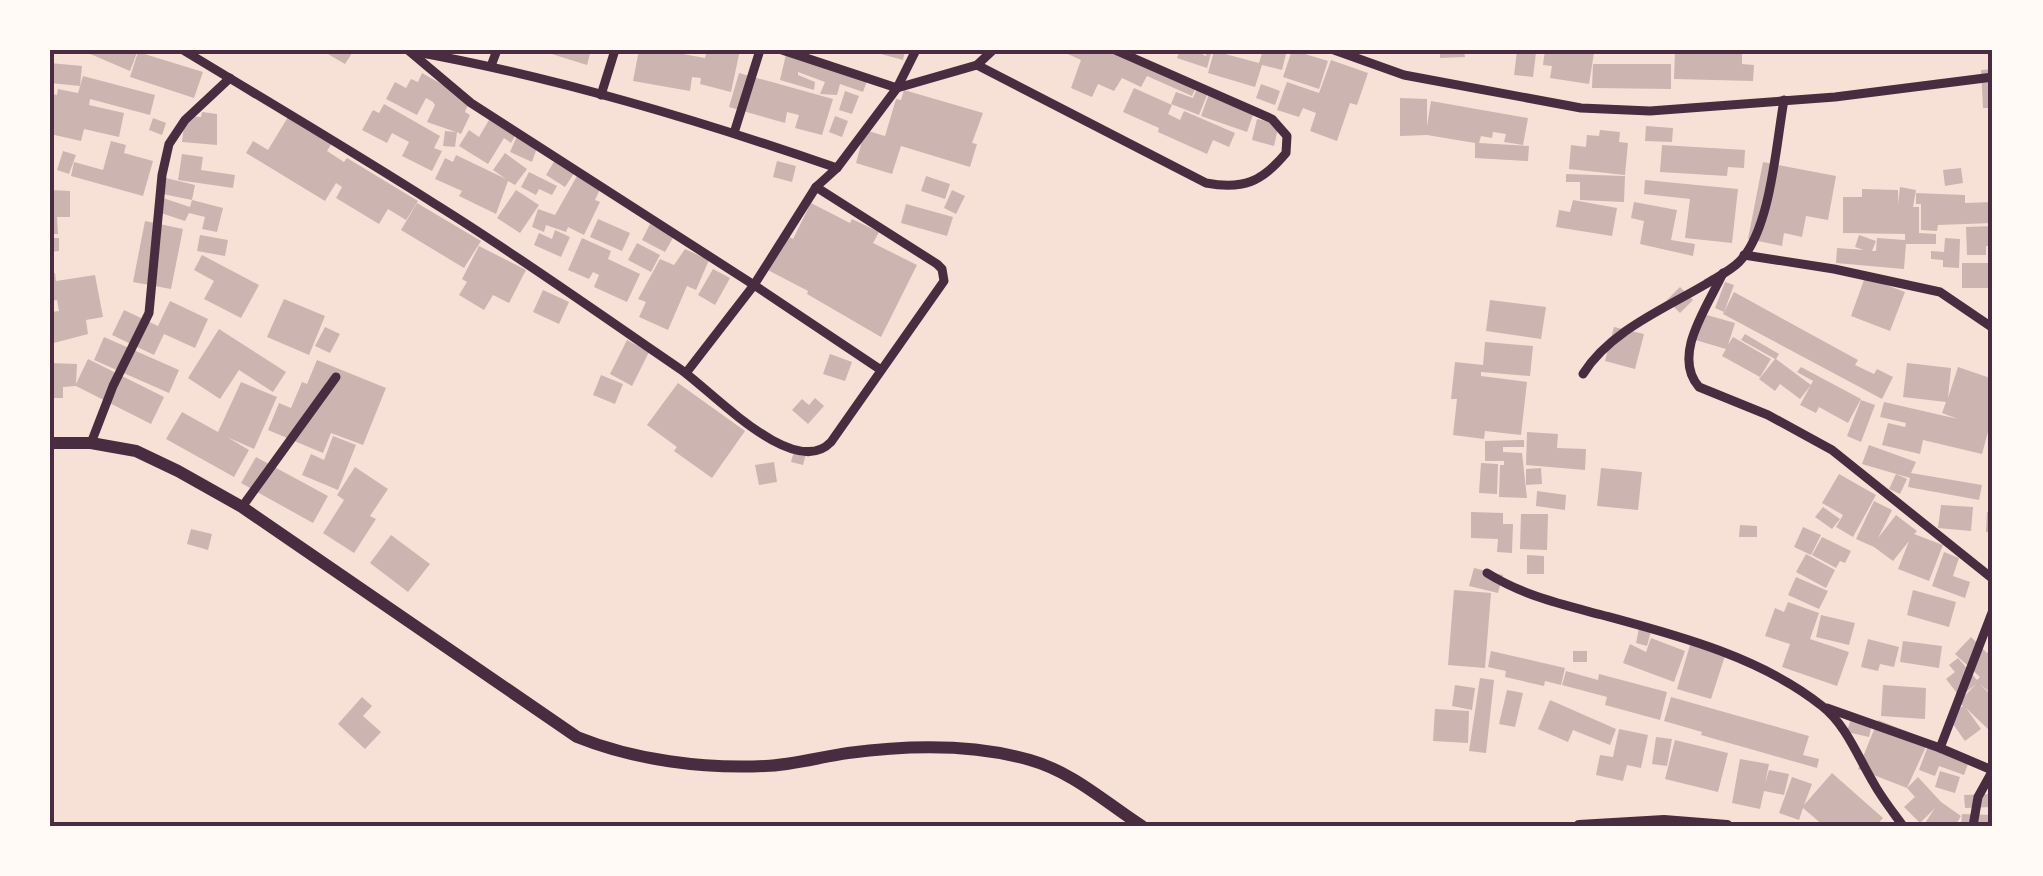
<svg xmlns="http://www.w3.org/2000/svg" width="2043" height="876" font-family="Inter,sans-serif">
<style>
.building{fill:#ccb4b1}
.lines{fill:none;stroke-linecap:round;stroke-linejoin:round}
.minor{stroke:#4a2c40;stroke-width:9}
.secondary{stroke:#4a2c40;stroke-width:12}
.neatline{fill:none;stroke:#4a2c40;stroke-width:4}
</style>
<rect width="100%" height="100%" fill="#f7e1d7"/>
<g class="building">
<path d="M81 50H138L130 71Z"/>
<path d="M321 50H354L345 64Z"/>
<path d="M539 50H591L587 65Z"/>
<path d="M639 50H661L705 58 707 50H740L731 92 700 84 701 78 692 77 690 91 633 81Z"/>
<path d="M787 50 868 78 863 92 840 84 837 95 820 94 825 82 798 72V75L815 82 814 90 780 80Z"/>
<path d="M866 50H905L903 60Z"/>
<path d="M1059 50H1121L1197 85 1192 96 1147 76 1141 87 1122 78 1114 91 1098 84 1092 97 1071 88 1081 60Z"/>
<path d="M1180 50H1194L1199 54V50H1205L1203 55 1206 56 1207 50H1212L1207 68 1177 58Z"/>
<path d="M1263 50H1287L1282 70 1262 65 1255 87 1208 73 1214 51 1259 63Z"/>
<path d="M1292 50 1328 61 1319 89 1283 77Z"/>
<path d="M1440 50H1464L1465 57 1440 58Z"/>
<path d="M1545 50 1594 53 1589 84 1550 78 1552 66 1543 65Z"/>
<path d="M1675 50 1742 51V64L1754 65 1753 81 1674 79Z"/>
<path d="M1517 51 1536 53 1533 77 1514 75Z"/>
<path d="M138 52 203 72 194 98 130 77Z"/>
<path d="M1331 60 1368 73 1357 105 1350 103 1337 141 1310 131 1316 113 1303 108 1299 117 1277 110 1287 82 1319 93Z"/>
<path d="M50 63 82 66 80 86 50 83Z"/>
<path d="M1593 64H1671V89L1592 88Z"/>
<path d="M1993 69V108H1983L1981 70Z"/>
<path d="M422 73 470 100 465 112 470 115 461 134 457 132 455 147 443 146 445 131 456 132 427 122 435 105 433 102 426 98 417 115 386 99 395 82 406 88 411 79 418 82Z"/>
<path d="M739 73 833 99 822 135 795 128 799 115 787 112 785 123 729 107Z"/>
<path d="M83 76 155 95 150 115 90 99 89 105 124 113 119 137 84 129 81 141 50 134V93L57 95 58 89 78 93Z"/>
<path d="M1261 84 1280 91 1275 105 1256 98Z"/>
<path d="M1198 86 1209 90 1199 115 1171 104 1176 92 1193 98Z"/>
<path d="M1134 88 1172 105 1168 114 1180 120 1184 111 1235 133 1229 147 1213 140 1207 154 1158 132 1159 128 1123 112Z"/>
<path d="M904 90 983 113 972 143 977 144 970 167 901 146 892 174 856 163 865 130 885 136 896 99 901 100Z"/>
<path d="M845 91 859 96 852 114 839 110Z"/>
<path d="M1209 94 1255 109 1247 132 1201 116Z"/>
<path d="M1400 98 1427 99V126L1431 101 1528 118 1523 145 1504 142 1506 134 1493 132 1492 138 1481 136 1479 143 1529 146 1528 161 1475 158V143L1427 135 1400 136Z"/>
<path d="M384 104 440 136 434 148 442 151 432 171 402 156 409 142 392 133 387 143 362 130 373 110 379 113Z"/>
<path d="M202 112 217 114V145L182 142 185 116 201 117Z"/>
<path d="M835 116 848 121 842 137 829 132Z"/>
<path d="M288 117 332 143 327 151 344 162 347 158 418 201 406 220 388 209 379 224 336 198 342 187 336 183 325 201 246 153 253 141 268 150Z"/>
<path d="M153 118 166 123 162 135 149 130Z"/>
<path d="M1257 119 1279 124 1274 146 1252 140Z"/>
<path d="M489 120 515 136 511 143 504 138 488 164 459 146 469 130 479 137Z"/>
<path d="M1646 126 1673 128 1672 142 1645 141Z"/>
<path d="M1600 130 1620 132 1619 142 1628 143 1625 175 1569 169 1571 145 1586 147 1587 135 1599 136Z"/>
<path d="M517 136 538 145 532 162 510 152Z"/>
<path d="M111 141 126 145 124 153 153 161 143 196 71 176 74 162 103 170Z"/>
<path d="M1662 145 1745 150 1744 168 1728 167 1727 176 1660 172Z"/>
<path d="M63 151 76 155 69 174 57 170Z"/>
<path d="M505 153 527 169 515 185 508 181 496 214 459 196 462 191 435 179 445 158 453 162 456 155 506 179 493 170Z"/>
<path d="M182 154 203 157 201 170 235 175 233 188 178 180Z"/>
<path d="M555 160 575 172 565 187 546 175Z"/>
<path d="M777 161 796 166 792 182 773 177Z"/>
<path d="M1763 162 1836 176 1828 220 1806 216 1802 237 1784 233 1782 246 1748 239Z"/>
<path d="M1961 168 1963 183 1945 186 1943 170Z"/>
<path d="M529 172 557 186 552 195 539 189 536 195 521 187Z"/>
<path d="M1566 174 1625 176 1624 202 1580 200V182H1566Z"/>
<path d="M577 176 601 187 595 200 600 202 584 235 568 227 566 232 546 225 544 232 532 227 538 209 555 215Z"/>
<path d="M926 176 950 184 945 199 921 191Z"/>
<path d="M166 178 195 185 192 200 223 208 217 232 202 229 205 217 189 213 185 221 158 212 163 198 190 207 192 200 163 194Z"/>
<path d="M1645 180 1738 189 1732 243 1685 238 1690 199 1644 194Z"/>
<path d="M1900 187 1916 190 1913 207H1919V233L1936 234V244H1906L1904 269 1836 263 1837 248 1864 250 1855 247 1859 235 1876 241 1872 251H1876L1877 238 1905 240V234L1843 233V197H1862V189L1898 190V204Z"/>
<path d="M50 190 70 191V217H57L58 234H50Z"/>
<path d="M516 190 539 205 520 233 497 218Z"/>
<path d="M952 190 965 196 956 214 944 208Z"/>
<path d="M1916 193 1965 195V203L1993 202V223L1938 225 1937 231 1921 230V204H1916Z"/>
<path d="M1573 200 1617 208 1612 236 1556 227 1559 210 1570 212Z"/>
<path d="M1634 202 1677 210 1671 240 1695 244 1693 256 1640 244 1644 221 1631 218Z"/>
<path d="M417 203 481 241 464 268 401 230Z"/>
<path d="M811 203 850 223 852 219 879 232 873 243 917 265 881 337 807 294 808 291 764 268 782 233 793 239Z"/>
<path d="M906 204 953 217 947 236 901 223Z"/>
<path d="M598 219 630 233 622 251 590 237Z"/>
<path d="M145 221 183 229 171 289 133 282Z"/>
<path d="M650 224 674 236 665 252 642 240Z"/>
<path d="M1993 226V246H1986V255H1967L1966 227Z"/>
<path d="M555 230 570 237 561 257 534 245 539 233 552 239Z"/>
<path d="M200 235 228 240 225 256 197 251Z"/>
<path d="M50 238H59V251L50 252Z"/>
<path d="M582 238 611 251 608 259 640 274 627 302 594 287 599 275 593 272 589 279 568 270Z"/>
<path d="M1945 238 1960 239 1959 268 1943 267V260L1931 259V251L1944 252Z"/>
<path d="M637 243 660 255 651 272 628 260Z"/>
<path d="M479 246 526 270 509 303 493 295 484 310 459 295 467 282 462 279Z"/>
<path d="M685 249 709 260 696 290 687 286 668 330 639 317 646 302 638 299 660 259 674 265Z"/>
<path d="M202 255 259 285 241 318 204 299 214 281 194 270Z"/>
<path d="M1962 263H1990L1989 288H1962Z"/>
<path d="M713 269 730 278 715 305 698 295Z"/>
<path d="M55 273 56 281 95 275 103 317 86 320 88 334 50 344V312L59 311 57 300 50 301V274Z"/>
<path d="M1865 277 1905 292 1890 331 1851 316Z"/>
<path d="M1725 282 1734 285 1724 312 1715 308Z"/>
<path d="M1680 287 1693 300 1680 313 1667 300Z"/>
<path d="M543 290 569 302 559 324 533 312Z"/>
<path d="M1734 292 1858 360 1855 365 1874 374 1877 369 1893 377 1882 399 1723 314Z"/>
<path d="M284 299 325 316 309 355 267 337Z"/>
<path d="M1490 300 1546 307 1541 339 1486 331Z"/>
<path d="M170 301 208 319 195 348 164 334 154 355 112 335 124 310 158 326Z"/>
<path d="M1700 313 1735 323 1728 345 1733 337 1771 359 1760 377 1722 356 1726 349 1692 339Z"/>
<path d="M325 327 340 334 330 353 315 346Z"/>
<path d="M1614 327 1644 334 1635 369 1605 361Z"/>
<path d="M219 329 286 372 273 392 239 370 220 399 188 378Z"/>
<path d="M1745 334 1779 354 1776 359 1811 385 1800 399 1780 384 1775 391 1759 379 1775 359 1741 340Z"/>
<path d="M104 337 179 370 169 393 94 360Z"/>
<path d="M627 340 649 352 632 386 610 374Z"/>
<path d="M1485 342 1533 346 1530 376 1481 372V376L1527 382 1521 435 1485 431 1484 439 1453 435 1457 399H1451L1455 362 1483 365Z"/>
<path d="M830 354 852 362 845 381 823 374Z"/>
<path d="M88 359 164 397 151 424 76 386 63 387V398H50V363L77 364 76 384Z"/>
<path d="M317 360 386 388 363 445 331 433 323 453 268 430 279 403 291 408 302 382 307 384Z"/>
<path d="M1907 363 1951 368 1948 398 1958 367 1993 379V413L1982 454 1923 440 1920 454 1882 445 1888 423 1905 427 1906 423 1880 417 1884 402 1958 419 1942 413 1946 402 1903 397Z"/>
<path d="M1801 367 1861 399 1848 423 1819 407 1816 413 1800 405 1813 381 1797 372Z"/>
<path d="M601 375 623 384 615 404 593 395Z"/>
<path d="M241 382 277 397 254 449 227 437 249 450 234 477 166 439 182 412 218 432Z"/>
<path d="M678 383 745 431 712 478 674 451 677 447 647 425Z"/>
<path d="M815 398 824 406 808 424 792 410 802 399 809 405Z"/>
<path d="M1861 400 1875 405 1861 442 1847 436Z"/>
<path d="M1527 432 1558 434 1557 448 1586 449 1585 470 1526 465Z"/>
<path d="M333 436 356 445 338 490 302 475 311 454 324 460Z"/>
<path d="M1524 440V447H1503V452L1522 453 1527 498 1499 497 1500 465H1504V461H1485V441Z"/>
<path d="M1869 445 1916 462 1911 473 1982 485 1979 500 1908 487 1910 478 1862 464Z"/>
<path d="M794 451 806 454 803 465 791 462Z"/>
<path d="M256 457 328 496 313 523 241 483Z"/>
<path d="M774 462 777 482 759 485 755 465Z"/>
<path d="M1481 463 1498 464 1497 494 1479 493Z"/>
<path d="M355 467 388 489 370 516 376 519 354 553 323 533 344 500 337 495Z"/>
<path d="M1541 468 1542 484 1526 485V469Z"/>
<path d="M1601 468 1642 472 1638 510 1597 506Z"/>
<path d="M1839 474 1876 495 1853 537 1836 527 1843 515 1822 503Z"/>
<path d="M1896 474 1907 479 1900 494 1889 489Z"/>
<path d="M1537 491 1566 495 1565 510 1536 506Z"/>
<path d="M1874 501 1892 510 1878 538 1896 515 1917 531 1914 534 1943 545 1929 581 1898 569 1909 541 1893 561 1874 547 1856 539Z"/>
<path d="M1941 505 1973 507 1971 531 1938 528Z"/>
<path d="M1823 507 1840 519 1832 529 1815 517Z"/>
<path d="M1471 512 1503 513V524H1513L1512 553 1497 552 1498 539 1471 538Z"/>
<path d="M1987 512H1993V533L1986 532Z"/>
<path d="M1521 514H1548L1547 550 1520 549Z"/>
<path d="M1740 525 1757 526V537H1739Z"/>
<path d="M1803 527 1821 535 1811 555 1794 547Z"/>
<path d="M191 529 212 534 208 550 187 544Z"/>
<path d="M391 535 430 564 408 592 370 563Z"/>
<path d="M1822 537 1851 551 1845 563 1840 561 1836 568 1812 555Z"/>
<path d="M1944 552 1959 558 1953 576 1970 582 1965 598 1932 586Z"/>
<path d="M1806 554 1835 570 1826 588 1796 572Z"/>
<path d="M1527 555 1544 556V574H1527Z"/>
<path d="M1474 568 1503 575 1498 593 1469 586Z"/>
<path d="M1796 577 1828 591 1819 609 1788 595Z"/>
<path d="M1454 590 1491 593 1485 668 1448 665Z"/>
<path d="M1913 590 1956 602 1949 627 1907 615Z"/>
<path d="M1788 602 1819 613 1810 639 1849 652 1837 686 1782 667 1790 644 1765 636 1775 608 1784 612Z"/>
<path d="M1821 615 1855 623 1849 645 1816 637Z"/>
<path d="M1639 628 1651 631 1647 646 1636 643Z"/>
<path d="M1971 637 1987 653 1993 647 1990 664 1993 695 1980 684 1993 697V724L1988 729 1966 708 1981 729 1965 741 1948 717 1963 706 1959 702 1976 684 1960 697 1946 679 1955 672 1949 665 1958 658 1977 680 1980 677 1955 654Z"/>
<path d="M1651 638 1685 651 1674 682 1623 663 1630 644 1646 652Z"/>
<path d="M1868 639 1899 647 1894 667 1880 664 1878 671 1861 667Z"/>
<path d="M1903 641 1942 646 1939 668 1900 662Z"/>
<path d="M1690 645 1725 656 1711 699 1677 689Z"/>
<path d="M1491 651 1565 668 1561 685 1545 681 1544 686 1505 677 1506 671 1488 667Z"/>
<rect x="1573" y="651" width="14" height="11"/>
<path d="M1566 671 1598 680 1599 674 1667 692 1660 720 1605 705 1607 697 1562 685Z"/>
<path d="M1480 678 1494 680 1486 753 1469 751Z"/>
<path d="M1455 685 1475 688 1472 710 1452 706Z"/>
<path d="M1883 685 1926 688 1925 719 1881 716Z"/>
<path d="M1507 690 1523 693 1515 727 1499 724Z"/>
<path d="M362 697 372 706 363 716 381 732 365 749 338 724Z"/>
<path d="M1671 697 1809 736 1803 755 1819 759 1817 768 1701 735 1702 732 1664 721Z"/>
<path d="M1550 700 1616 729 1610 745 1573 730 1568 742 1538 729Z"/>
<path d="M1435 709 1469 711 1468 743 1433 741Z"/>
<path d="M1852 715 1873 720 1869 737 1847 732Z"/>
<path d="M1878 720 1929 740 1907 788 1918 777 1941 802 1961 816 1955 826H1923L1935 808 1920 823 1904 807 1915 797 1907 788 1858 769Z"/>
<path d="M1619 729 1648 735 1641 768 1627 765 1623 781 1596 775 1600 755 1613 757Z"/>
<path d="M1656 737 1672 739 1667 766 1652 764Z"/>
<path d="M1675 740 1728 753 1718 792 1665 779Z"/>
<path d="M1929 743 1970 758 1964 775 1939 766 1935 776 1919 770Z"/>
<path d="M1740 759 1769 764 1765 784 1769 770 1789 774 1784 795 1764 791 1760 809 1732 803Z"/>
<path d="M1940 771 1960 777 1955 793 1935 787Z"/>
<path d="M1832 773 1883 818 1876 826H1824L1803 808 1799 820 1779 813 1792 777 1812 784 1804 805Z"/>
<path d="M1993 794V807L1965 808 1964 795Z"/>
<path d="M1962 814 1993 815V826H1961Z"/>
</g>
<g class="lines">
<g class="minor">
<path d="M183 50C267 101 352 151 435 204 519 256 599 314 680 369 712 391 794 481 831 442L944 281 942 269 937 264 816 187"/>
<path d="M408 50 471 103 754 285 881 370"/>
<path d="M782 50 897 88 977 65 993 50"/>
<path d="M1334 50 1404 75 1581 108 1650 111 1835 97 1993 77"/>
<path d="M411 51C556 77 698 120 837 168"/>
<path d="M977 65 1206 183C1243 190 1262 182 1286 153L1287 136 1272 119 1115 50"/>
<path d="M491 66 497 50"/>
<path d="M601 95 615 50"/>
<path d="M734 133 760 50"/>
<path d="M1744 255 1834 269 1940 292 1993 328"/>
<path d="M1723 273C1708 306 1671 355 1699 387L1768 415 1832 450 1993 579"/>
<path d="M686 373 754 285 816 187 837 168 897 88 916 50"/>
<path d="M1583 374C1610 331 1664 309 1706 284 1717 277 1730 271 1739 262 1771 230 1776 144 1784 100"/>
<path d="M91 443 113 386 149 313 162 175 169 144 185 120 230 78"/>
<path d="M242 507 336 377"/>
<path d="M1487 573C1524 596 1561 604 1602 615 1676 635 1761 657 1822 706 1846 725 1857 755 1873 782 1881 797 1893 812 1903 826"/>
<path d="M1827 708 1940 748 1992 770"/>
<path d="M1940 748 1993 610"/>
<path d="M1973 826 1978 797 1993 770"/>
</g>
<g class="secondary">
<path d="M50 443H91L136 451 178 471 242 507 577 737C634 760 703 769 765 766 793 765 820 757 848 753 908 745 971 743 1030 760 1073 772 1106 803 1142 826"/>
<path d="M1579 826 1664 821 1727 826"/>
</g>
</g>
<rect width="2043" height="876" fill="none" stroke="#fffaf5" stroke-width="105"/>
<rect x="52" y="52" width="1938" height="772" class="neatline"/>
</svg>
